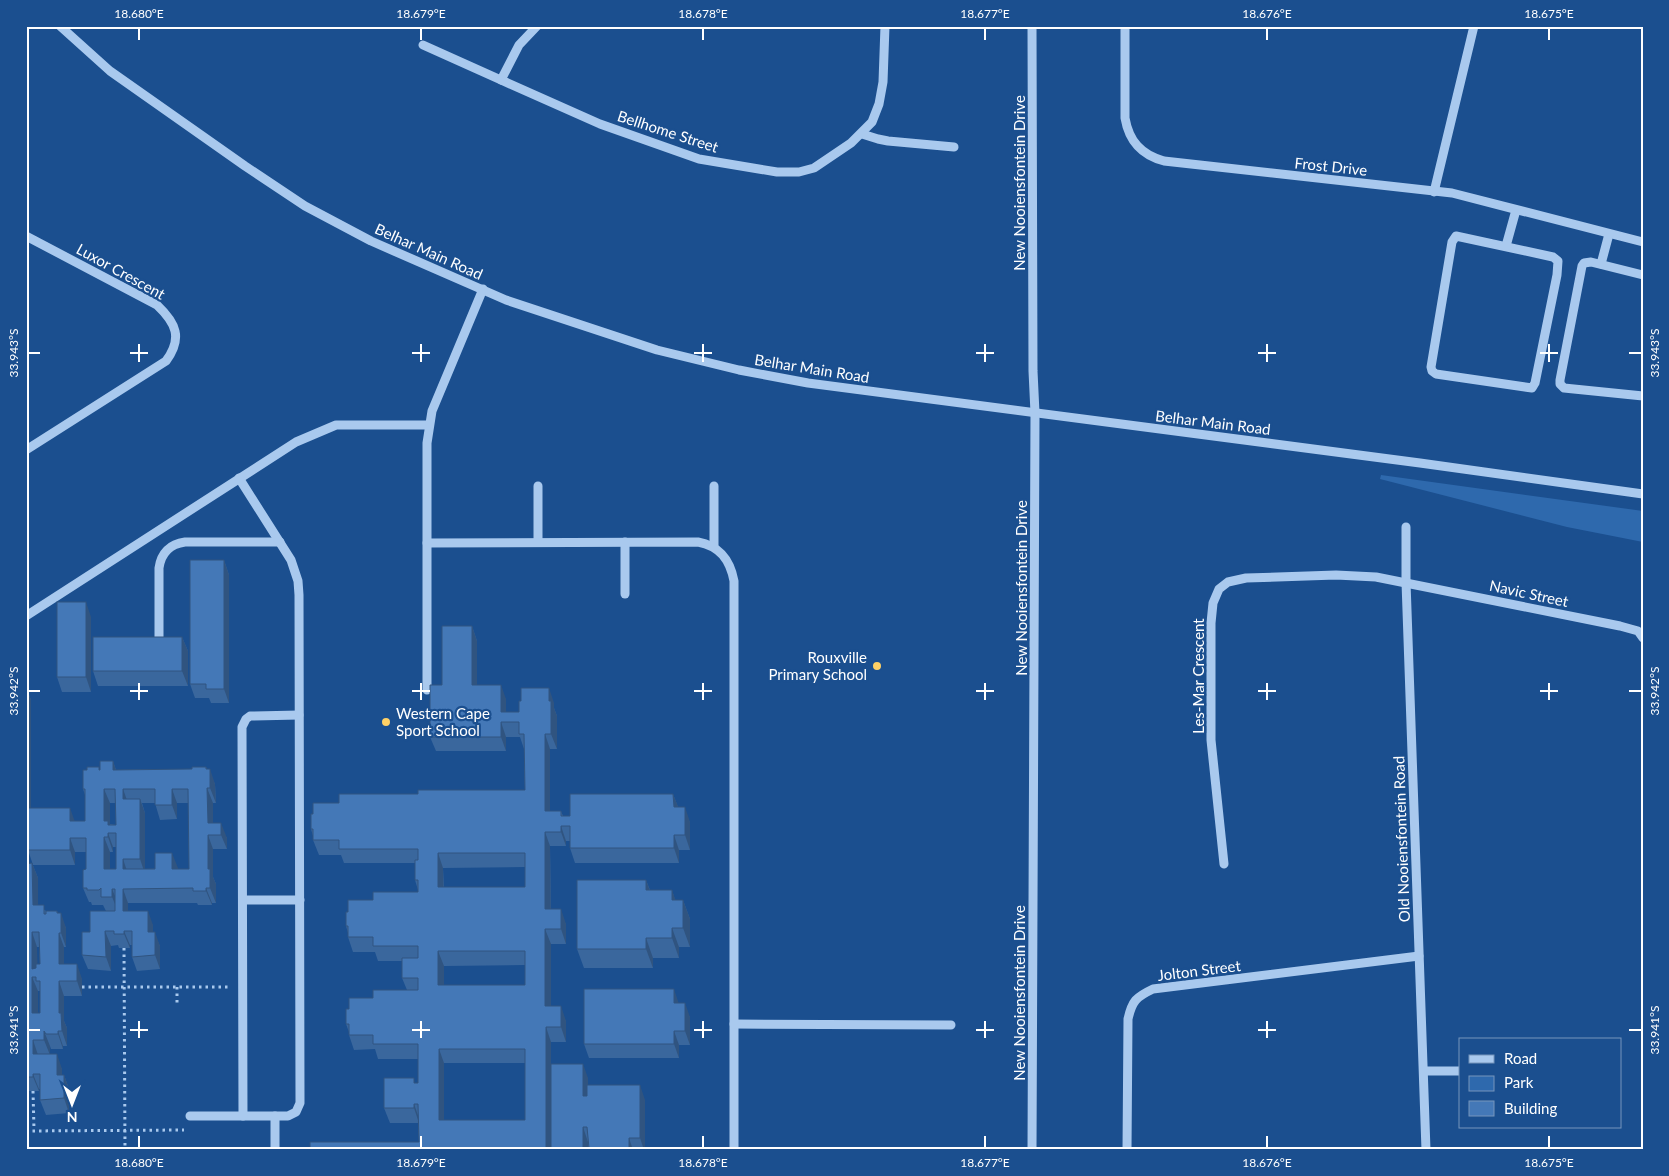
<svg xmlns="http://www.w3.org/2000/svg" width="1669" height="1176" font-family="Lato,sans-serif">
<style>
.green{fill:#2e69ad}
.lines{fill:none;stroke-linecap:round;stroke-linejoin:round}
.path{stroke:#a9c9ee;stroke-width:3;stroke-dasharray:2.5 4;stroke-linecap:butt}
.minor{stroke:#a9c9ee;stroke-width:9}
.wall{fill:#3a679d;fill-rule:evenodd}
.shaded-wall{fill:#305480}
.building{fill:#4478b7;stroke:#305480;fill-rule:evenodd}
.ticks{fill:none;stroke:#fff;stroke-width:2}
.poi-dot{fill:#ffd166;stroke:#1b4f8f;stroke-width:2}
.labels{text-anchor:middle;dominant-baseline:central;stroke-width:4.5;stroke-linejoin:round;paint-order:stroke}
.street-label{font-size:15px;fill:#fff;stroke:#1b4f8f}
.poi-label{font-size:15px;fill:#fff;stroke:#1b4f8f;text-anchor:end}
.neatline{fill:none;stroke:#fff;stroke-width:2}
.ticks-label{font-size:12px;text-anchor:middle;fill:#fff}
</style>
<rect width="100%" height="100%" fill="#1b4f8f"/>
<path class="green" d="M1381 475 1643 511V542L1567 527 1380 479Z"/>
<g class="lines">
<g class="path">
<path d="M124 948 125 1150"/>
<path d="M82 987H229"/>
<path d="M177 987V1005"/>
<path d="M33 1091 34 1130"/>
<path d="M26 1131 184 1130"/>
</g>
<g class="minor">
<path d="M60 26 110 71 245 166 305 206 371 241 506 300 657 350 739 370 808 383 1420 463 1643 494"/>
<path d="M1032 26 1033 371 1035 413 1032 1150"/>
<path d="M1125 26V118C1129 141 1141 155 1164 161L1452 193 1643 242"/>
<path d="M423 45 501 80 519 45 537 26"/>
<path d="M501 80 600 124 699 159 777 172H799L814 168 851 143 872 122 879 104 883 82 885 26"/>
<path d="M862 134 878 139 888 141 954 147"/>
<path d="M1434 192 1474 26"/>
<path d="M26 236 157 305C176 323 183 338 166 361L26 450"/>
<path d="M1456 236 1553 257 1558 261 1557 275 1535 383 1532 388 1436 374 1432 371 1431 367 1452 242Z"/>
<path d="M1506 246 1516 210"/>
<path d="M1601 264 1609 234"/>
<path d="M1643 275 1591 262 1584 263 1582 266 1560 380V384L1564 388 1643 396"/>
<path d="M538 486V542"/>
<path d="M714 486V547"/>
<path d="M1406 527V582L1426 1150"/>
<path d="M625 542V594"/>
<path d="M427 543 698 542C720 546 730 560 734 581V1150"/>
<path d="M26 616 296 442 336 425H429"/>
<path d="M159 640V568C161 553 170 544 185 542H280"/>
<path d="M427 690V443L432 411 483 289"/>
<path d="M1224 864 1211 740V623L1213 603 1219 589 1228 582 1246 578 1336 575 1376 577 1620 626 1638 631 1643 638"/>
<path d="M243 900H300"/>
<path d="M734 1024 951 1025"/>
<path d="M1424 1071H1460"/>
<path d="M190 1116H288L296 1112 300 1103 299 595 298 581 291 560 239 478"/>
<path d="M243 1116 242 727 246 719 250 716 299 715"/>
<path d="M275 1116V1150"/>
<path d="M1127 1150 1128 1019C1132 1001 1136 997 1153 989L1419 956"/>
</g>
</g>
<g class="wall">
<path d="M224 560 229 575V703H211L209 698H195L190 684Z"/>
<path d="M91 617V692H62L57 677Z"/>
<path d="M472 626 477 641V685L506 699V712H519L554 703V708L557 716V749H550V811H561L563 816H570L673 794 678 807 690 822V850H679V863H575L570 848V841H566V846H550L551 909 566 924V944H551V1006L566 1021V1042H551V1064L588 1078V1085L645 1100V1148L551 1150 419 1142 418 1123H390L384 1108 416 1083H418V1059H378L375 1049 354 1050 349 1035V1032L346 1024 349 1009 373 998 407 990 402 978V961H378L375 952H353L348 937V933L346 926 348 912 373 900 418 892V890L415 880V863H344L341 855H319L313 840V836L311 829 313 814 339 803 418 794 525 790 524 749 520 737H506V751H436L430 737 442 685ZM525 867V887H444L443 868ZM525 965V985H444V966ZM444 1063H525V1120H444Z"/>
<path d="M182 637 188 651V686H98L93 671Z"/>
<path d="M26 687 31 700V808L74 821H85V795L83 789 87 770 99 767V770L113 761 116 770 192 769 206 767 215 784 216 803H213V823L227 838V849H213V877L216 884V903H212V905H198L197 903H128V911L153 925V932L160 946V969L137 971 132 957V945H130V948H119L118 945 111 946V971L88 969 82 955 90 932 106 911 103 905H92L91 902H89L83 888 86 869V852H75V865H33L28 850H26ZM110 803H116V825L110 824ZM142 803H155L160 820 177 819V803H189V869H178V868L145 869V813ZM113 847H116V869H110V852H113Z"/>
<path d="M26 861 27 864 32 863 38 878V905L46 911H57L66 928V947H64V964L82 979V996H64V1021L67 1028V1046H63V1049H51L50 1046V1054L62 1069V1075H64L69 1089V1113L46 1115 40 1100V1089H39V1091H28L27 1089H26ZM37 947H39L40 964H37ZM38 991H40V1013H38Z"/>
<path d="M646 880 650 890H672L675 900H683L690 919V947H679V958H653V968H584L577 949Z"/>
<path d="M679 1003 690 1017V1045H679V1058H589L584 1044Z"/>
</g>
<g class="shaded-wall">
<path d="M224 560 229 575V703L224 689Z"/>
<path d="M86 602 91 617V692L86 677Z"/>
<path d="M472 626 477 641V700L472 685Z"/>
<path d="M182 637 188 651V686L182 671Z"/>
<path d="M501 685 506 699V722L501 712Z"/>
<path d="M26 687 31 700V825L26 811Z"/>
<path d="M549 688 554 703V708L557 716V749L551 734 549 701Z"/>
<path d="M501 722 506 737V751L501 737Z"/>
<path d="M545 734 550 749V826L545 811Z"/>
<path d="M113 761 118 776 113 770Z"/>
<path d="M206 767 210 777V769L215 784 216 803 210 788Z"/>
<path d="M207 788 213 803V835L208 823Z"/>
<path d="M104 789 110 803V824L113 833 104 821Z"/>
<path d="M123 789 128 803 123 799Z"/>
<path d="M172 789 177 803V819L172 805Z"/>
<path d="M673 794 679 809 674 807Z"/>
<path d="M140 799 145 813V874L140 859Z"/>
<path d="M685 807 690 822V850L685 835Z"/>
<path d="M70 808 75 822 70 821Z"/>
<path d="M221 823 227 838V849L221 835Z"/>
<path d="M561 826 566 841V846L561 832Z"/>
<path d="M545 832 550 846 551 924 545 909Z"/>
<path d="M108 833 113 847V852L108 837Z"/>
<path d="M208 835 213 849V877L216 884V903L210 888 208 869Z"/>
<path d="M674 835 679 850V863L674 848Z"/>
<path d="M104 837 110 852V884L104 869Z"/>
<path d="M70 838 75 852V865L70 850Z"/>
<path d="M172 853 178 868V884L172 869Z"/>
<path d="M438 853 443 868 444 902 438 887Z"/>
<path d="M123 859 128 874 123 869Z"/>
<path d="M32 863 38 878V920L33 905Z"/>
<path d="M646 880 653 899 646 890Z"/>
<path d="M206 888 212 903V905L206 891Z"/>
<path d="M112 889 118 903V911L112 897Z"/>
<path d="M123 889 128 903V925L123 911Z"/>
<path d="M672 890 679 910 672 900Z"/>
<path d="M683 900 690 919V947L683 928Z"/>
<path d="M561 909 566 924V944L561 929Z"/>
<path d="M57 911 61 921V913L66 928V947L61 933Z"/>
<path d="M148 911 153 925V946L148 932Z"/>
<path d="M672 928 679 947V958L672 938Z"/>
<path d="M545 929 551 944V1021L545 1006Z"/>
<path d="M105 931 111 946V971L106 957Z"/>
<path d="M124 931 130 945V948L124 934Z"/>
<path d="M32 932 37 947 38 981 32 969Z"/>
<path d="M155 932 160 946V969L155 955Z"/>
<path d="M59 933 64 947V979L59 964Z"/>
<path d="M646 938 653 958V968L646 949Z"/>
<path d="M438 951 444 966V1000L438 985Z"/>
<path d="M77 964 82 979V996L77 981Z"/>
<path d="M32 977 38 991V1027L32 1013Z"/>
<path d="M59 981 64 996V1021L67 1028V1046L62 1031 59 1013Z"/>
<path d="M674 989 679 1004 674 1003Z"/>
<path d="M685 1003 690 1017V1045L685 1031Z"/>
<path d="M561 1006 566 1021V1042L561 1027Z"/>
<path d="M546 1027 551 1042V1150H546Z"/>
<path d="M44 1031 50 1046V1055L44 1040Z"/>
<path d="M58 1031 63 1046V1049L58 1034Z"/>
<path d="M674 1031 679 1045V1058L674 1044Z"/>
<path d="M33 1040 38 1055 33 1054Z"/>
<path d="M439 1049 444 1063V1135L439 1120Z"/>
<path d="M57 1054 62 1069V1089L57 1075Z"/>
<path d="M583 1064 588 1078V1111L583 1096Z"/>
<path d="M33 1074 39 1089V1091L33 1077Z"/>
<path d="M64 1075 69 1089V1113L64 1098Z"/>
<path d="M640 1085 645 1100V1150H644L640 1138Z"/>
<path d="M414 1104 419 1118V1123L414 1108Z"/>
<path d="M583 1127 588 1142V1150L583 1148Z"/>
<path d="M629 1138 633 1150 629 1148Z"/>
</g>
<g class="building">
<path d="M190 560H224V689H206V684H190Z"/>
<rect x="57" y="602" width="29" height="75"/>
<path d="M442 626H472V685H501V712H519V701H521V688H549V701H551V734H545V811H561V816H570V794H673L674 807H685V835H674V848H570V826H561V832H545V909H561V929H545V1006H561V1027H546V1150H310V1142H419L418 1104H414V1108H384V1078H414V1083H418V1044H373V1035H349V1024H346V1009H349V998H373V990H418V978H402V958H418V946H373V937H348V926H346V912H348V900H373V892H418V880H415V860H418V849H339V840H313V829H311V814H313V803H339V794H418V790H525L524 734H519V722H501V737H430V685H442ZM438 853H525V887H438ZM438 951H525V985H438ZM439 1049H525V1120H439Z"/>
<rect x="93" y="637" width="89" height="34"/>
<path d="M100 761H113V770L192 769V767H206V769H210V788H207L208 823H221V835H208V869H210V888H206V891H193V888L123 889V911H148V932H155V955L132 957V931H124V934H114V931H105L106 957 82 955V932H90V911H115V889H112V897H101V888L99 890H87V888H83V870L86 869V838H70V850H28V836H26V822H28V808H70V821H85V789H83V770H87V767H99V770H100ZM104 789H115L116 825H108V821H104ZM123 789H155V805H172V789H188L189 869H172V853H155V869H123V859H140V799H123ZM108 833H116V869H104V837H108Z"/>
<path d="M32 863 33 905H44V914H46V911H57V913H61V933H59V964H77V981H59V1013H61L62 1031H58V1034H46L44 1031V1040H33V1054H57V1075H64V1098L40 1100V1074H33V1077H26V864ZM32 932H39L40 964H36V968L32 969ZM32 977H36V981H40V1013H32Z"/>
<path d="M577 880H646V890H672V900H683V928H672V938H646V949H577Z"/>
<path d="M584 989H674V1003H685V1031H674V1044H584Z"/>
<path d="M551 1064H583V1096H587V1085H640V1138H629V1148H649V1150H551ZM583 1127H587L589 1148H583Z"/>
</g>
<path class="ticks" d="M139 28V40M421 28V40M703 28V40M985 28V40M1267 28V40M1549 28V40M139 344V362M421 344V362M703 344V362M985 344V362M1267 344V362M1549 344V362M28 353H40M130 353H148M412 353H430M694 353H712M976 353H994M1258 353H1276M1540 353H1558M1629 353H1642M139 683V700M421 683V700M703 683V700M985 683V700M1267 683V700M1549 683V700M28 691H40M130 691H148M412 691H430M694 691H712M976 691H994M1258 691H1276M1540 691H1558M1629 691H1642M139 1021V1038M421 1021V1038M703 1021V1038M985 1021V1038M1267 1021V1038M28 1030H40M130 1030H148M412 1030H430M694 1030H712M976 1030H994M1258 1030H1276M1629 1030H1642M139 1136V1148M421 1136V1148M703 1136V1148M985 1136V1148M1267 1136V1148M1549 1136V1148"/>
<g class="poi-dot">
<circle cx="877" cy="666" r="5"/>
<circle cx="386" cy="722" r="5"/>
</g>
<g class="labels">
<g class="street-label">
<text transform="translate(668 131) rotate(18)">Bellhome Street</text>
<text transform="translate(1331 166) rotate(6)">Frost Drive</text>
<text transform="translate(1019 183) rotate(-90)">New Nooiensfontein Drive</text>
<text transform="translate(429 251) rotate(24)">Belhar Main Road</text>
<text transform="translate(121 271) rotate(29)">Luxor Crescent</text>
<text transform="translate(812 368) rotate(9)">Belhar Main Road</text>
<text transform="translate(1213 422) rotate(7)">Belhar Main Road</text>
<text transform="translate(1021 588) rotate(-90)">New Nooiensfontein Drive</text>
<text transform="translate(1529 593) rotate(12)">Navic Street</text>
<text transform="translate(1198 676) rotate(-90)">Les-Mar Crescent</text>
<text transform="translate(1401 839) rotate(-92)">Old Nooiensfontein Road</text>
<text transform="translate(1199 970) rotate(-7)">Jolton Street</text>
<text transform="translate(1019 993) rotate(-90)">New Nooiensfontein Drive</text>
</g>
<g class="poi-label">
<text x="867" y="657">Rouxville<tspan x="867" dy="17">Primary School</tspan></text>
<text x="396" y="713" text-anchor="start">Western Cape<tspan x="396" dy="17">Sport School</tspan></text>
</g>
</g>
<rect width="1669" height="1176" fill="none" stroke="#1b4f8f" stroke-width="55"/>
<rect x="1459" y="1038" width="162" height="90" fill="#1b4f8f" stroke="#7695bc"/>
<rect x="1469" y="1055" width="25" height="8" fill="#a9c9ee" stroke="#7695bc"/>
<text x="1504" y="1064" font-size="15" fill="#ffffff">Road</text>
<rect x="1469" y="1076" width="25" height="15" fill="#2e69ad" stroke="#7695bc"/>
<text x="1504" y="1088" font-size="15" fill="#ffffff">Park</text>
<rect x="1469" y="1101" width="25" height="15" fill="#4478b7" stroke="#7695bc"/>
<text x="1504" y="1114" font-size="15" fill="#ffffff">Building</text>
<g transform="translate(72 1104) rotate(180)" stroke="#1b4f8f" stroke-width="4" paint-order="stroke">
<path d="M0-4L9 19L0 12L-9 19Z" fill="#ffffff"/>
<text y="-8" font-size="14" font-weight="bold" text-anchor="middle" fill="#ffffff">N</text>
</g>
<rect x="28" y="28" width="1614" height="1120" class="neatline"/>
<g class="ticks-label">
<text x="139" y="18">18.680°E</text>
<text x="421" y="18">18.679°E</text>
<text x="703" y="18">18.678°E</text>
<text x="985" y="18">18.677°E</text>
<text x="1267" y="18">18.676°E</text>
<text x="1549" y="18">18.675°E</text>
<text transform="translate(1655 353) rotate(-90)" y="4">33.943°S</text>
<text transform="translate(14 353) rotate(-90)" y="4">33.943°S</text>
<text transform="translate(1655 691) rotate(-90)" y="4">33.942°S</text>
<text transform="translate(14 691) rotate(-90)" y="4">33.942°S</text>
<text transform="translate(1655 1030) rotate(-90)" y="4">33.941°S</text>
<text transform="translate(14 1030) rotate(-90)" y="4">33.941°S</text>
<text x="139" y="1167">18.680°E</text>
<text x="421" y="1167">18.679°E</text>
<text x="703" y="1167">18.678°E</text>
<text x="985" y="1167">18.677°E</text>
<text x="1267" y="1167">18.676°E</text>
<text x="1549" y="1167">18.675°E</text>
</g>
</svg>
